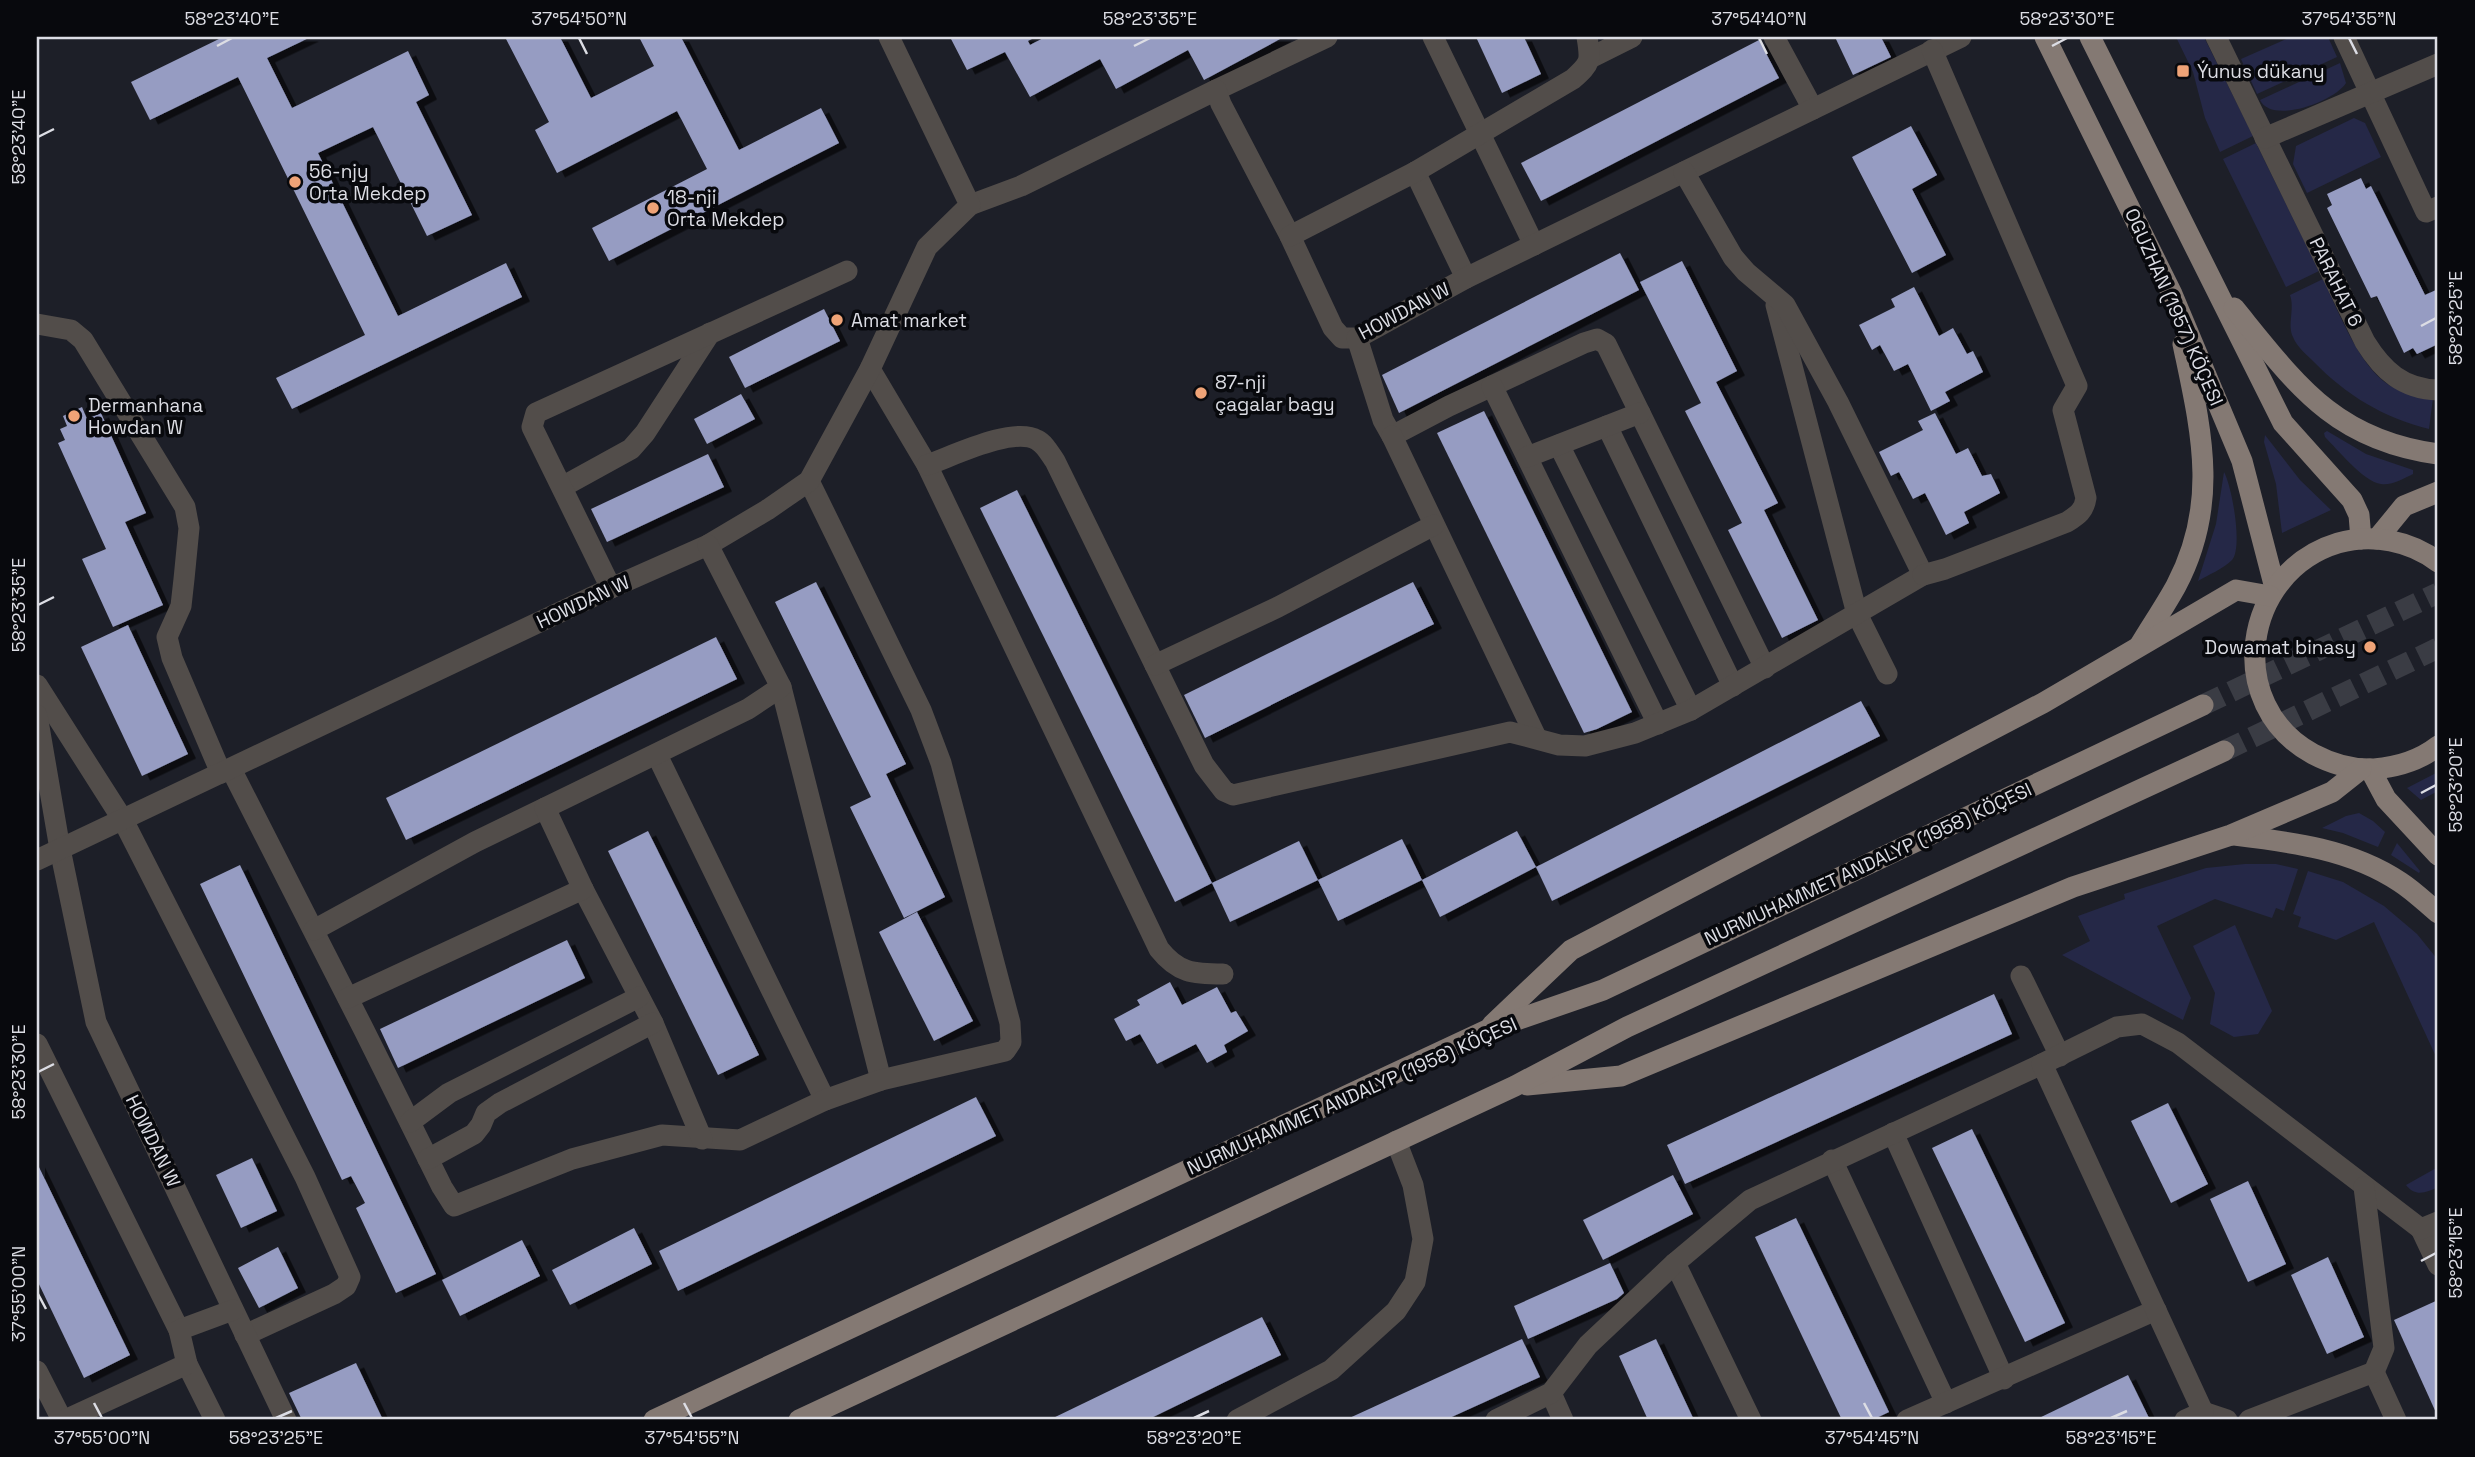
<svg xmlns="http://www.w3.org/2000/svg" width="2475" height="1457" font-family="'Space Grotesk',sans-serif">
<style>
.green{fill:#252847}
.building{fill:#969cc2;filter:url(#shadow)}
.lines{fill:none;stroke-linecap:round;stroke-linejoin:round}
.major-tunnel{stroke:#3a3c44;stroke-width:21;stroke-dasharray:21 10;stroke-linecap:butt}
.minor{stroke:#524d4a;stroke-width:21}
.major{stroke:#847973;stroke-width:21}
.ticks{fill:none;stroke:#dcdde4;stroke-width:2.5}
.poi-dot{fill:#efa377;stroke:#08090d;stroke-width:2.5}
.labels{text-anchor:middle;dominant-baseline:central;stroke-width:7;stroke-linejoin:round;paint-order:stroke}
.poi-label{font-size:19px;fill:#dcdde4;stroke:#08090d;text-anchor:start}
.street-label{font-size:19px;fill:#dcdde4;stroke:#08090d}
.neatline{fill:none;stroke:#dcdde4;stroke-width:2.5}
.ticks-label{font-size:18px;text-anchor:middle;fill:#dcdde4}
</style>
<defs>
<filter id="shadow"><feDropShadow dx="8" dy="4.5" stdDeviation="0" flood-color="#0009"/></filter>
</defs>
<rect width="100%" height="100%" fill="#1d1f28"/>
<g class="green">
<path d="M2176 37H2204L2253 136 2220 152 2205 118 2193 72Z"/>
<path d="M2291 37H2328L2337 57 2257 94 2241 59Z"/>
<path d="M2340 63 2346 83C2335 101 2272 125 2260 100Z"/>
<path d="M2354 118 2365 123 2381 157 2307 193 2293 164 2296 146Z"/>
<path d="M2256 143 2319 271 2286 287 2223 159Z"/>
<path d="M2323 279C2338 310 2362 375 2395 388 2407 393 2420 395 2433 398L2429 429C2384 418 2346 395 2314 362 2307 355 2297 347 2293 337 2287 325 2295 309 2290 295Z"/>
<path d="M2327 431 2366 454 2413 470V474C2405 478 2391 486 2381 484 2364 482 2337 449 2325 437L2324 433Z"/>
<path d="M2265 435 2300 480 2331 510 2282 533 2276 484 2264 442Z"/>
<path d="M2224 472C2232 486 2243 548 2232 560 2223 569 2208 575 2198 581L2216 524Z"/>
<path d="M2438 772V791L2421 800 2407 788Z"/>
<path d="M2359 813 2373 821 2385 832 2378 847 2343 833 2322 828 2346 816Z"/>
<path d="M2397 843 2420 871 2419 873 2391 855Z"/>
<path d="M2245 864H2276L2298 869 2284 911 2276 908 2272 918 2215 899 2157 926 2191 998 2183 1020 2062 955 2090 941 2078 916 2125 899 2124 894 2206 868Z"/>
<path d="M2308 871 2343 882 2384 906 2417 934 2438 960V1061L2374 922 2336 940 2298 927 2301 917 2293 914Z"/>
<path d="M2235 925 2272 1011 2258 1034 2234 1037 2210 1024 2215 993 2193 946Z"/>
<path d="M2438 1167V1187C2426 1193 2415 1197 2406 1185Z"/>
</g>
<g class="building">
<path d="M223 37H311L267 58 292 108 408 51 429 95 416 102 472 215 427 236 373 127 318 153 398 316 506 263 522 297 292 409 276 378 365 335 238 77 150 120 131 82Z"/>
<path d="M505 37H560L591 98 654 66 639 37H681L739 150 821 108 839 143 609 261 592 228 707 169 677 111 557 173 535 130 549 122Z"/>
<path d="M950 37H1036L1028 41 1030 45 1045 37H1284L1204 80 1188 50 1116 89 1100 59 1030 97 1005 52 967 70Z"/>
<path d="M1476 37H1524L1541 74 1502 93Z"/>
<path d="M1835 37H1881L1891 57 1853 75Z"/>
<path d="M1759 40 1779 78 1541 201 1521 163Z"/>
<path d="M1911 126 1937 175 1912 189 1946 255 1912 273 1852 157Z"/>
<path d="M2361 178 2366 189 2371 186 2425 295 2438 289V344L2417 354 2413 348 2404 353 2377 296 2371 298 2327 208 2332 205 2327 194Z"/>
<path d="M1620 253 1639 290 1399 413 1382 375Z"/>
<path d="M1682 261 1737 371 1716 382 1778 503 1764 510 1818 620 1782 638 1728 530 1742 523 1685 411 1701 403 1640 282Z"/>
<path d="M1914 287 1939 336 1953 328 1967 354 1973 351 1983 372 1945 392 1950 401 1931 411 1908 364 1894 371 1880 345 1872 350 1859 325 1895 307 1891 299Z"/>
<path d="M824 309 840 341 745 388 729 357Z"/>
<path d="M741 394 755 419 707 444 694 419Z"/>
<path d="M82 407 87 419 101 413 146 513 125 522 163 605 113 627 82 559 106 549 58 443 65 440 60 429 67 426 63 416Z"/>
<path d="M1484 411 1632 712 1597 729 1584 733 1437 433Z"/>
<path d="M1935 413 1956 454 1968 448 1982 476 1991 474 2000 493 1964 512 1969 523 1946 535 1925 493 1913 499 1899 472 1891 476 1879 452 1923 430 1918 421Z"/>
<path d="M708 454 724 487 607 542 591 509Z"/>
<path d="M1017 490 1212 883 1175 902 980 508Z"/>
<path d="M816 582 906 764 886 774 945 897 904 918 850 807 871 797 775 602Z"/>
<path d="M1413 582 1434 624 1205 738 1184 695Z"/>
<path d="M128 625 188 754 142 776 81 647Z"/>
<path d="M716 637 737 679 406 840 386 798Z"/>
<path d="M1861 701 1880 736 1552 901 1536 867Z"/>
<path d="M648 831 759 1055 718 1075 608 851Z"/>
<path d="M1517 831 1536 867 1440 917 1422 880Z"/>
<path d="M1402 839 1422 880 1338 921 1318 880Z"/>
<path d="M1299 841 1318 880 1230 922 1212 883Z"/>
<path d="M240 865 436 1274 396 1293 356 1208 365 1203 351 1176 342 1180 200 884Z"/>
<path d="M917 912 973 1021 934 1041 879 932Z"/>
<path d="M567 940 585 978 398 1068 380 1029Z"/>
<path d="M1170 982 1182 1005 1217 987 1231 1013 1236 1011 1248 1031 1224 1045 1227 1052 1207 1063 1196 1044 1157 1064 1140 1034 1126 1041 1114 1019 1140 1005 1137 1000Z"/>
<path d="M1994 994 2012 1034 1685 1184 1667 1145Z"/>
<path d="M976 1097 996 1136 678 1291 659 1251Z"/>
<path d="M2168 1103 2208 1184 2171 1203 2131 1121Z"/>
<path d="M1972 1129 2065 1323 2025 1342 1932 1148Z"/>
<path d="M252 1158 277 1211 241 1228 216 1175Z"/>
<path d="M37 1163 130 1355 84 1378 37 1280Z"/>
<path d="M1673 1175 1693 1214 1603 1260 1583 1220Z"/>
<path d="M2248 1181 2286 1264 2248 1282 2210 1199Z"/>
<path d="M1796 1218 1889 1412 1872 1420H1842L1755 1237Z"/>
<path d="M634 1228 652 1264 570 1305 552 1270Z"/>
<path d="M522 1240 540 1276 460 1316 442 1280Z"/>
<path d="M278 1247 298 1288 259 1308 238 1268Z"/>
<path d="M2328 1257 2364 1337 2327 1354 2291 1275Z"/>
<path d="M1610 1263 1624 1293 1617 1299 1528 1339 1514 1306Z"/>
<path d="M2438 1300V1417L2394 1320Z"/>
<path d="M1262 1317 1281 1355 1147 1420H1049Z"/>
<path d="M1522 1339 1540 1377 1445 1420H1345Z"/>
<path d="M1656 1339 1694 1420H1648L1619 1356Z"/>
<path d="M356 1363 383 1420H302L289 1393Z"/>
<path d="M2128 1375 2150 1420H2035Z"/>
</g>
<g class="lines">
<g class="major-tunnel">
<path d="M2203 705 2438 593"/>
<path d="M2224 751 2438 648"/>
</g>
<g class="minor">
<path d="M1433 37 1534 245"/>
<path d="M1774 37 1813 109"/>
<path d="M2216 37 2365 342C2383 371 2403 389 2438 390"/>
<path d="M2344 37 2426 212 2438 207"/>
<path d="M1590 58 1632 37"/>
<path d="M1216 90 1327 37"/>
<path d="M2265 138 2438 64"/>
<path d="M1415 172 1466 278"/>
<path d="M970 205 1021 186 1216 90 1221 104 1290 236 1333 328 1342 338H1357L1466 278 1961 37"/>
<path d="M1290 236 1415 172 1573 79C1591 63 1591 61 1587 37"/>
<path d="M1776 305 1857 614 1887 674"/>
<path d="M37 324 71 330 83 340 185 507 189 528 184 579 181 606 167 637 172 658 221 773"/>
<path d="M1357 338 1383 420 1392 436 1449 406 1584 343 1597 339 1606 344 1765 668"/>
<path d="M870 369 927 465 1159 949C1178 973 1193 974 1223 974"/>
<path d="M1492 386 1658 724"/>
<path d="M1607 426 1733 686"/>
<path d="M1392 436 1536 737"/>
<path d="M1559 445 1691 710"/>
<path d="M1527 457 1640 413"/>
<path d="M927 465C953 456 1013 426 1037 440 1045 444 1050 454 1055 461L1204 765 1224 791 1233 795 1510 732 1559 745 1585 746 1635 733 1691 710 1923 575 1838 402 1785 305 1746 272 1733 257 1684 172"/>
<path d="M562 487 631 449 645 433 710 333"/>
<path d="M1923 575 1945 569 2067 522C2078 515 2084 511 2086 498L2063 410 2077 386 1932 50"/>
<path d="M611 588 532 427 536 413 847 271"/>
<path d="M1155 665 1278 607 1434 525"/>
<path d="M37 685 123 820 305 1177 350 1277 346 1286 334 1294 245 1335"/>
<path d="M781 687 881 1080"/>
<path d="M37 715 60 849 96 1022 286 1420"/>
<path d="M657 755 825 1100"/>
<path d="M231 769 364 1030 442 1187 454 1206 572 1159 662 1135 740 1140 825 1100 881 1080 1005 1051 1011 1042 1010 1023 941 763 921 710 809 481"/>
<path d="M37 860 611 588 708 545 767 510 809 481 870 369 927 247 970 205 889 37"/>
<path d="M583 889 653 1023 702 1139"/>
<path d="M314 930 475 842 545 808"/>
<path d="M2021 976 2060 1056"/>
<path d="M348 998 583 889 545 808 748 709 781 687 708 545"/>
<path d="M37 1044 179 1330"/>
<path d="M410 1122 449 1093 639 997"/>
<path d="M1893 1133 2004 1379"/>
<path d="M428 1159 474 1134 481 1125 486 1113 500 1103 653 1023"/>
<path d="M1832 1160 1946 1403"/>
<path d="M2421 1229 2438 1265"/>
<path d="M1675 1263 1751 1420"/>
<path d="M187 1364 215 1420"/>
<path d="M37 1371 62 1420"/>
<path d="M2374 1372 2396 1420"/>
<path d="M1551 1393 1563 1420"/>
<path d="M2203 1412 2227 1420"/>
<path d="M65 1420 187 1364 179 1330 233 1310"/>
<path d="M1237 1420 1331 1370 1396 1311 1415 1282 1423 1239 1413 1185 1396 1141"/>
<path d="M1496 1420 1551 1393 1588 1345 1675 1263 1750 1200 2042 1064"/>
<path d="M1907 1420 2156 1310"/>
<path d="M2185 1420 2203 1412 2042 1064 2117 1027 2142 1024 2178 1043 2421 1229 2438 1222"/>
<path d="M2249 1420 2374 1372 2384 1348 2364 1187"/>
</g>
<g class="major">
<path d="M2045 37 2172 294 2242 461 2275 588"/>
<path d="M2090 37 2283 423 2352 500 2359 515 2361 539"/>
<path d="M2234 308C2296 384 2334 440 2438 454"/>
<path d="M2377 539 2404 506 2438 492"/>
<path d="M2438 562C2411 541 2372 533 2338 543 2242 572 2223 705 2313 754 2332 764 2353 770 2374 769 2397 767 2420 760 2438 746"/>
<path d="M2140 645C2152 625 2165 606 2176 586 2220 503 2201 430 2183 344"/>
<path d="M2370 769 2386 799 2438 855"/>
<path d="M2233 835C2291 842 2351 849 2400 882 2414 891 2426 903 2438 913"/>
<path d="M1492 1025 1571 950 2043 703 2236 590 2270 596"/>
<path d="M1527 1085 1621 1076 2073 887 2231 835 2332 792 2361 769"/>
<path d="M654 1420 1485 1031 1603 990 2203 705"/>
<path d="M799 1420 1515 1086 1627 1027 2224 751"/>
</g>
</g>
<path class="ticks" d="M579 38 587 54M1759 38 1767 54M2349 38 2357 54M217 46 232 38M1134 46 1150 38M2052 46 2067 38M38 137 54 129M2421 326 2436 318M38 605 54 597M2421 793 2436 785M38 1072 54 1064M2421 1261 2436 1253M38 1294 46 1309M94 1403 102 1418M684 1403 692 1418M1864 1403 1872 1418M276 1418 292 1411M1194 1418 1209 1411M2111 1418 2127 1411"/>
<g class="poi-dot">
<rect x="2176" y="64" width="14" height="14" rx="3.5"/>
<circle cx="295" cy="182" r="7"/>
<circle cx="653" cy="208" r="7"/>
<circle cx="837" cy="320" r="7"/>
<circle cx="1201" cy="393" r="7"/>
<circle cx="74" cy="416" r="7"/>
<circle cx="2370" cy="647" r="7"/>
</g>
<g class="labels">
<g class="poi-label">
<text x="2197" y="71">Ýunus dükany</text>
<text x="309" y="171">56-njy<tspan x="309" dy="22">Orta Mekdep</tspan></text>
<text x="667" y="197">18-nji<tspan x="667" dy="22">Orta Mekdep</tspan></text>
<text x="851" y="320">Amat market</text>
<text x="1215" y="382">87-nji<tspan x="1215" dy="22">çagalar bagy</tspan></text>
<text x="88" y="405">Dermanhana<tspan x="88" dy="22">Howdan W</tspan></text>
<text x="2356" y="647" text-anchor="end">Dowamat binasy</text>
</g>
<g class="street-label">
<text transform="translate(2336 282) rotate(64)">PARAHAT 6</text>
<text transform="translate(2174 307) rotate(66)">OGUZHAN (1957) KÖÇESI</text>
<text transform="translate(1404 311) rotate(-28)">HOWDAN W</text>
<text transform="translate(583 602) rotate(-25)">HOWDAN W</text>
<text transform="translate(1868 864) rotate(-25)">NURMUHAMMET ANDALYP (1958) KÖÇESI</text>
<text transform="translate(1352 1096) rotate(-24)">NURMUHAMMET ANDALYP (1958) KÖÇESI</text>
<text transform="translate(153 1141) rotate(64)">HOWDAN W</text>
</g>
</g>
<rect width="2475" height="1457" fill="none" stroke="#08090d" stroke-width="77"/>
<rect x="38" y="38" width="2398" height="1380" class="neatline"/>
<g class="ticks-label">
<text x="232" y="25">58°23'40"E</text>
<text x="579" y="25">37°54'50"N</text>
<text x="1150" y="25">58°23'35"E</text>
<text x="1759" y="25">37°54'40"N</text>
<text x="2067" y="25">58°23'30"E</text>
<text x="2349" y="25">37°54'35"N</text>
<text transform="translate(19 137) rotate(-90)" y="6">58°23'40"E</text>
<text transform="translate(2456 318) rotate(-90)" y="6">58°23'25"E</text>
<text transform="translate(19 605) rotate(-90)" y="6">58°23'35"E</text>
<text transform="translate(2456 785) rotate(-90)" y="6">58°23'20"E</text>
<text transform="translate(19 1072) rotate(-90)" y="6">58°23'30"E</text>
<text transform="translate(2456 1253) rotate(-90)" y="6">58°23'15"E</text>
<text transform="translate(19 1294) rotate(-90)" y="6">37°55'00"N</text>
<text x="102" y="1444">37°55'00"N</text>
<text x="276" y="1444">58°23'25"E</text>
<text x="692" y="1444">37°54'55"N</text>
<text x="1194" y="1444">58°23'20"E</text>
<text x="1872" y="1444">37°54'45"N</text>
<text x="2111" y="1444">58°23'15"E</text>
</g>
</svg>
